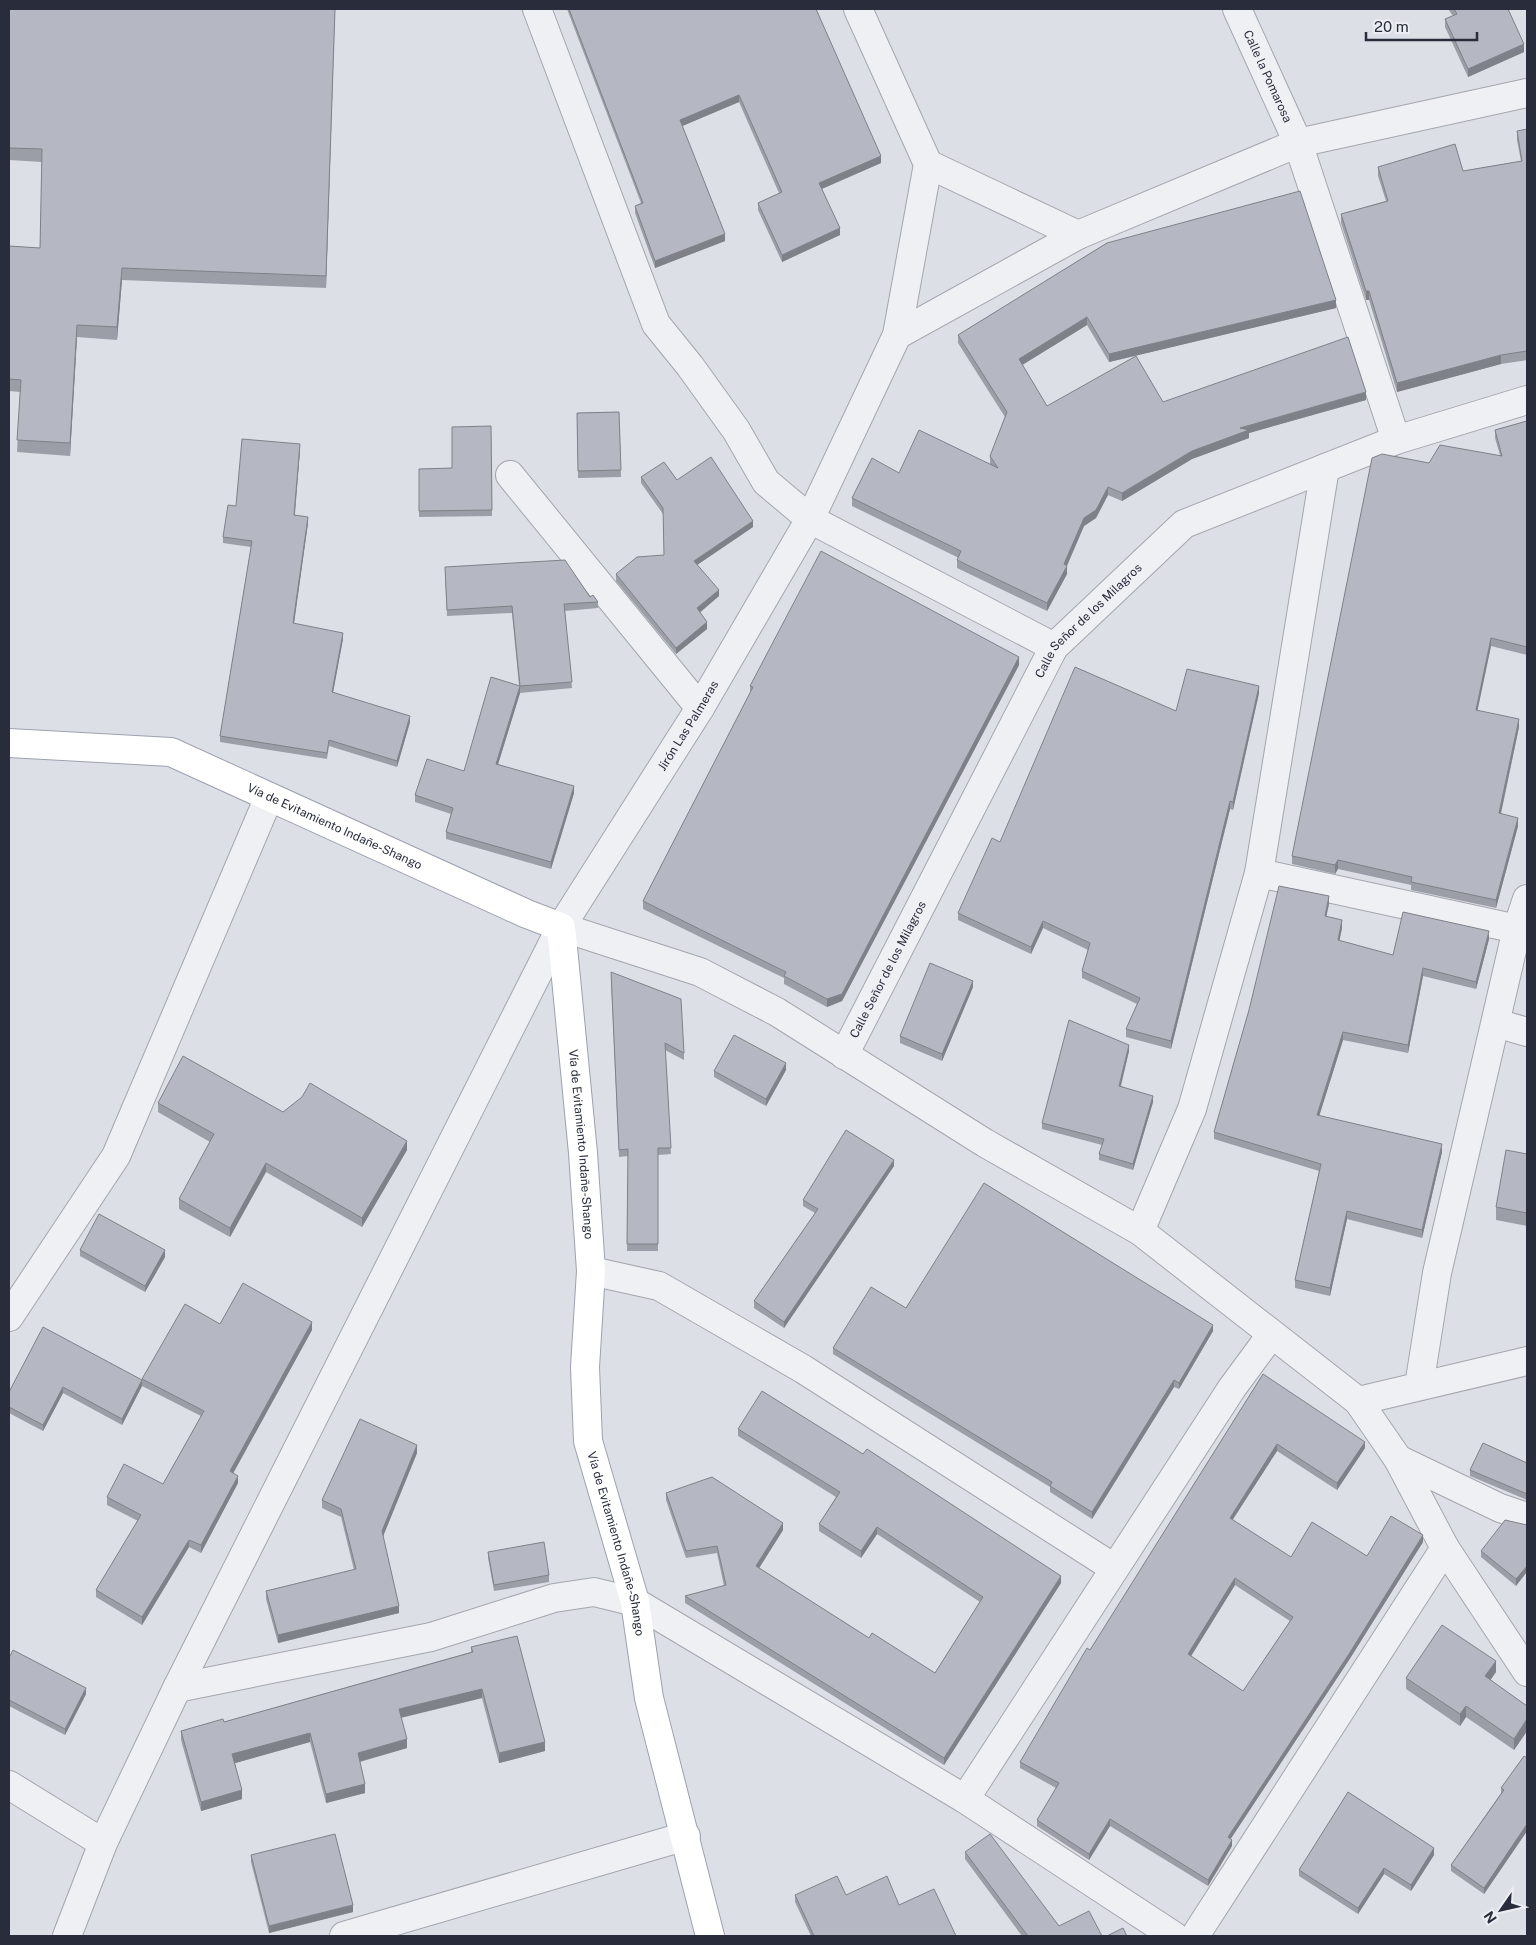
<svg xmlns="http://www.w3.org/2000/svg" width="1536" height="1945" font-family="'Public Sans',sans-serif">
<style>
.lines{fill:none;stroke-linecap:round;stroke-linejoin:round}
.minor-casing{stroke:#a3a6af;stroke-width:30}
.major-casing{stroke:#9da2b0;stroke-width:30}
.minor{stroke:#eff0f4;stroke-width:28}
.major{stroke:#fff;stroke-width:28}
.wall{fill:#9c9ea7;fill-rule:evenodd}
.shaded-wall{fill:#7f8188}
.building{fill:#b5b8c2;stroke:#7f8188;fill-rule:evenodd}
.labels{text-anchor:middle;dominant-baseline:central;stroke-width:4.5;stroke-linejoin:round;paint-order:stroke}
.street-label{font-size:12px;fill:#282c3b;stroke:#eceef4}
</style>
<rect width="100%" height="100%" fill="#dddfe6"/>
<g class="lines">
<g class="minor-casing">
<g id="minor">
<path d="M537 9 656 324 690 366 736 430 766 482 810 519 1054 647"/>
<path id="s1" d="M1237 9 1298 143 1396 440"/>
<path d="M928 164 1078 235"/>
<path d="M897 335 1078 235 1298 143 1527 93"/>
<path d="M510 475 700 708"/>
<path d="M1259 873 1517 929"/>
<path d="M561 927 700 972 777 1012 985 1143 1140 1231 1358 1401 1398 1459 1500 1508 1527 1517"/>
<path d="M1496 1023 1527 1032"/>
<path id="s2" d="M844 1055 1054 647 1184 524 1396 440 1527 400"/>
<path d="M1140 1231 1192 1109 1259 873 1325 468"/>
<path d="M591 1271 659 1286 803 1369 1114 1568"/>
<path d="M9 1317 116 1156 269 797"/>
<path d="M1419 1386 1437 1273 1517 929 1527 899"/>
<path d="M1358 1401 1527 1361"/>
<path d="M1445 1548 1527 1672"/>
<path d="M177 1688 431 1637 554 1598 594 1592 635 1602 965 1799 1174 1936"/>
<path d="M9 1785 103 1843"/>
<path d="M965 1799 1232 1388 1271 1335"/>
<path id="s3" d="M67 1936 103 1843 177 1688 561 927 700 708 810 519 897 335 928 164 858 9"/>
<path d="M344 1936 686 1836"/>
<path d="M1195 1936 1445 1548 1398 1459"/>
</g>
</g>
<g class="major-casing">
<g id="major">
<path id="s4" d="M9 743 171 752 527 914 561 927 583 1153 591 1271 585 1367 588 1441 635 1602 649 1698 710 1936"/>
</g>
</g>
<use href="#minor" class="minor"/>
<use href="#major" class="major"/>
</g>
<g class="wall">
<path d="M9 9H335L326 288 122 280 117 340 77 337 70 456 17 452 20 392 9 391V246L40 248 42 162 9 160Z"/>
<path d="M567 9H816L881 163 822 189 840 235 782 262 758 210V203L779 193 739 102 682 126 725 241 655 268 635 213V206L641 203Z"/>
<path d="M1448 9H1508L1524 52 1468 77 1445 27V19L1453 16Z"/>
<path d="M1527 129V360L1501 364 1397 392 1369 300H1366L1341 223V214L1386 201 1378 176V167L1463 171 1521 161 1517 140V131Z"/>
<path d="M1107 243 1336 308 1109 362 1087 325 1022 365 1047 406 1163 402 1366 400 1249 433V438L1192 459 1122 501 1108 495 1096 518 1084 526 1067 566V574L1047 611 957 568V560L959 558 852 506V498L899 473 990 465V456L1005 417 958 343V335Z"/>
<path d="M619 412 621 477 578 478 577 413Z"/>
<path d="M1527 421V655L1491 646 1477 710 1519 727 1501 814 1518 826 1496 908 1411 890V885L1338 869 1335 874 1292 864V856L1429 463 1500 455 1495 438V430Z"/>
<path d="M491 426 492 516 419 517V469L452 468Z"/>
<path d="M300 450 295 515 308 523 294 624 343 639 333 692 410 722 397 767 329 746 327 759 220 742V736L251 547 223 543V537L236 506Z"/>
<path d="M641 477 677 480 753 527 697 565 719 596 700 612 707 629 676 654 616 581V574L664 555 663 514 641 483Z"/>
<path d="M445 573 590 597 598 602V608L565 611 572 688 520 693 498 764 574 793 551 869 446 839V832L451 814 415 802V795L464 771 519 685 512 613 447 616Z"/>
<path d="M1019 665 842 1001 827 1007 784 984V978L643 909V901L750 693V686Z"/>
<path d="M1259 693 1233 810 1230 809 1171 1049 1126 1037V1029L1137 1004 1082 978V971L1088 950 1043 928 1031 954 958 920V913L1000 842 1176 711Z"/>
<path d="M1329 904 1326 916 1342 928 1339 941 1393 955 1489 939 1476 989 1423 976 1408 1053 1343 1040 1319 1116 1442 1152 1422 1238 1347 1219 1330 1296 1295 1288V1280L1319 1171 1214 1139V1132L1249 1010Z"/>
<path d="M611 979 684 1053V1060L665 1050 671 1154 658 1155V1251H627L628 1156 619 1157Z"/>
<path d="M973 987 942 1061 900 1043V1036Z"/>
<path d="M1129 1051 1121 1086 1153 1102 1133 1170 1099 1160V1154L1102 1145 1042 1129V1123Z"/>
<path d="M786 1070 766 1106 714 1077V1071Z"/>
<path d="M158 1103 283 1112 407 1150 362 1227 266 1172 230 1237 179 1209V1199L210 1142 158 1112Z"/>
<path d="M1527 1154V1226L1496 1220V1207Z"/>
<path d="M894 1166 784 1328 754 1308V1301L815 1213 803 1206V1200Z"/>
<path d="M80 1250 165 1257 145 1292 80 1256Z"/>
<path d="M906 1308 1213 1331 1179 1389 1174 1387 1092 1519 1050 1492V1487L833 1354V1348Z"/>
<path d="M220 1324 312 1330 233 1473 238 1483 201 1553 189 1547 142 1625 96 1597V1590L138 1521 107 1505V1497L163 1484 201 1416 142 1386 122 1425 63 1393 43 1431 9 1413V1392L142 1380V1379Z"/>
<path d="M1263 1374 1365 1448 1337 1490 1277 1451 1232 1520 1291 1557 1367 1556 1423 1542 1349 1660 1231 1838 1232 1846 1208 1886 1110 1826 1089 1860 1037 1826V1820L1056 1788 1020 1768V1762ZM1235 1585 1290 1621 1243 1691 1191 1656Z"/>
<path d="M738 1429 1061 1583 944 1765 685 1603V1596L724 1586 717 1553 686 1558 666 1500V1493L783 1530 759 1568 869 1638 935 1673 980 1602 877 1534 861 1558 819 1531V1524L836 1497 738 1436Z"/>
<path d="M417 1453 383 1536 399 1613 278 1643 266 1599V1591L354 1570 341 1517 322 1508V1500Z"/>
<path d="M1527 1463V1500L1470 1476V1470Z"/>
<path d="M1527 1525 1516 1586 1481 1557V1551Z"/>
<path d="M488 1552 549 1575V1582L494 1591 488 1558Z"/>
<path d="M471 1647 545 1751 499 1763 482 1698 401 1718 407 1748 360 1762 365 1793 326 1803 310 1742 235 1763 242 1799 201 1811 181 1740V1731L224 1722 471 1652Z"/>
<path d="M9 1658 86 1694 65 1735 9 1706Z"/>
<path d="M1496 1672 1490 1680 1527 1706V1731L1514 1750 1466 1717 1460 1726 1406 1689V1678Z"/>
<path d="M1527 1758V1831L1484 1894 1451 1871V1865L1501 1793V1788Z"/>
<path d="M965 1852 1059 1926 1102 1936H1022L965 1859Z"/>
<path d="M251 1855 353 1912 269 1933 251 1862Z"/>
<path d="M1434 1855 1411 1891 1384 1874 1358 1914 1299 1876V1870Z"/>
<path d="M795 1895H846L899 1905 956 1936H811L795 1902Z"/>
</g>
<g class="shaded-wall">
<path d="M335 9 326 288V276Z"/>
<path d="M1524 44V52L1468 77V69Z"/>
<path d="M739 95V102L680 127V120Z"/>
<path d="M881 156V163L819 190V183Z"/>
<path d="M840 228V235L782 262V255Z"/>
<path d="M725 234V241L655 268V261Z"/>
<path d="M122 268V280L117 340V327Z"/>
<rect x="1366" y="291" width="3" height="9"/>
<path d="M1336 300V308L1109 362V354Z"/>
<path d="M1087 317V325L1019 367V359Z"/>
<path d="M77 325V337L70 456V443Z"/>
<path d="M1501 355V364L1397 392V383Z"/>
<path d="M1366 392V400L1249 433V438L1192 459 1122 501V493L1192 451 1240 428Z"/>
<path d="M300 444V450L294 521V515Z"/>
<path d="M1108 487V495L1096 518 1084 526 1064 572V564L1084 518Z"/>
<path d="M308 517V523L293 630V623Z"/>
<path d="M753 521V527L694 567V561Z"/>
<path d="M1067 566V574L1047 611V603Z"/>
<path d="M719 590V596L697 615V608Z"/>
<path d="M707 622V629L676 654V648Z"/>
<path d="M343 633V639L332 698V692Z"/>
<path d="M1491 638V646L1476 718V710Z"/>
<path d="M1019 657V665L842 1001 827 1007V999Z"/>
<path d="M520 686V693L496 771V764Z"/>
<path d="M1259 686V693L1233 810V802Z"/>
<path d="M410 716V722L397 767V761Z"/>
<path d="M1519 719V727L1499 821V813Z"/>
<path d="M574 786V793L551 869V862Z"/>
<path d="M1230 801V809L1171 1049V1041Z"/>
<path d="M1518 818V826L1496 908V900Z"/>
<path d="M1338 860V869L1335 874V865Z"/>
<path d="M1329 896V904L1325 923V916Z"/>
<path d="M1342 920V928L1338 948V940Z"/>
<path d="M1043 921V928L1031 954V947Z"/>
<path d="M1489 931V939L1476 989V982Z"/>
<path d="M1423 968V976L1408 1053V1045Z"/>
<path d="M973 981V987L942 1061V1054Z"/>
<path d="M1343 1032V1040L1317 1123V1115Z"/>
<path d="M1129 1045V1051L1119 1092V1086Z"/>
<path d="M786 1063V1070L766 1106V1099Z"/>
<path d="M1153 1096V1102L1133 1170V1164Z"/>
<path d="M407 1141V1150L362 1227V1218Z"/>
<path d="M1442 1144V1152L1422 1238V1230Z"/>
<path d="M894 1160V1166L784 1328V1322Z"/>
<path d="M266 1163V1172L230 1237V1228Z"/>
<path d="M1347 1211V1219L1330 1296V1288Z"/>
<path d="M165 1250V1257L145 1292V1286Z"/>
<path d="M312 1322V1330L230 1479V1471Z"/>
<path d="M1213 1325V1331L1179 1389V1383Z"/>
<path d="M142 1380V1386L122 1425V1419Z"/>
<path d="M1174 1380V1387L1092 1519V1512Z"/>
<path d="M63 1387V1393L43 1431V1425Z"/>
<path d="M1365 1442V1448L1337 1490V1483Z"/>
<path d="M1277 1444V1451L1230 1524V1518Z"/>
<path d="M417 1445V1453L382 1539V1531Z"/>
<path d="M238 1476V1483L201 1553V1545Z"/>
<path d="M783 1523V1530L756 1573V1566Z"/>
<path d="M877 1527V1534L861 1558V1551Z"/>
<path d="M1423 1535V1542L1349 1660 1228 1843V1837Z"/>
<path d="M189 1540V1547L142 1625V1617Z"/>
<path d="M1527 1566V1572L1516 1586V1579Z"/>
<path d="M1061 1576V1583L944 1765V1758Z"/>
<path d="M1235 1578V1585L1188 1661V1654Z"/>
<path d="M399 1606V1613L278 1643V1635Z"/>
<path d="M1496 1661V1672L1485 1688V1676Z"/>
<path d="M86 1688V1694L65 1735V1729Z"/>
<path d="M482 1689V1698L399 1718V1709Z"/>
<path d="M1466 1706V1717L1460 1726V1714Z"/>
<path d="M1527 1719V1731L1514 1750V1739Z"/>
<path d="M310 1733V1742L232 1764V1754Z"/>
<path d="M407 1739V1748L358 1762V1753Z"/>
<path d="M545 1742V1751L499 1763V1753Z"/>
<path d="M365 1784V1793L326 1803V1794Z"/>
<path d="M242 1790V1799L201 1811V1802Z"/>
<path d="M1110 1819V1826L1089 1860V1854Z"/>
<path d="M1527 1824V1831L1484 1894V1888Z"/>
<path d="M1232 1840V1846L1208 1886V1880Z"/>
<path d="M1434 1848V1855L1411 1891V1885Z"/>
<path d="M1384 1868V1874L1358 1914V1908Z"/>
<path d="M353 1905V1912L269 1933V1926Z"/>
</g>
<g class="building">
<path d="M9 9H335L326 276 122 268 117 327 77 325 70 443 17 440 21 380 9 379V246L40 248 42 149 9 148Z"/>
<path d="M569 9H816L881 156 819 183 840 228 782 255 758 203 782 192 739 95 680 120 725 234 655 261 635 206 643 203Z"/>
<path d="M1454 9H1508L1524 44 1468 69 1445 19 1457 14Z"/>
<path d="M1527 129V351L1501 355 1397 383 1369 291H1366L1341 214 1388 201 1378 167 1455 144 1463 171 1522 161 1517 131Z"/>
<path d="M1300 191 1336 300 1109 354 1087 317 1019 359 1047 406 1136 356 1163 402 1348 337 1366 392 1240 428 1249 430 1192 451 1122 493 1108 487 1096 510 1084 518 1064 564 1067 566 1047 603 957 560 961 551 852 498 872 458 899 473 919 430 998 468 990 456 1007 412 958 335 1107 243Z"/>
<path d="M619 412 621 470 578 471 577 413Z"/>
<path d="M1527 421V647L1491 638 1476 710 1519 719 1499 813 1518 818 1496 900 1411 882 1412 877 1338 860 1335 865 1292 856 1372 458 1382 454 1429 463 1440 445 1502 456 1495 430Z"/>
<path d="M491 426 492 510 419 511V469L452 468V427Z"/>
<path d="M242 439 300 444 294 515 308 517 293 623 343 633 332 692 410 716 397 761 329 740 327 753 220 736 252 541 223 537 228 505 236 506Z"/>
<path d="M711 457 753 521 694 561 719 590 697 608 707 622 676 648 616 574 637 557 664 555 663 508 641 477 664 462 677 480Z"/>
<path d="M821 551 1019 657 842 994 827 999 784 976 786 972 643 901 753 687 750 686Z"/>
<path d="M565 560 590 597 593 595 598 602 564 604 572 682 520 686 512 606 447 610 445 567Z"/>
<path d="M1075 667 1176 711 1187 669 1259 686 1233 802 1230 801 1171 1041 1126 1029 1140 998 1082 971 1090 943 1043 921 1031 947 958 913 992 838 1000 842Z"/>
<path d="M491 677 520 686 496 764 574 786 551 862 446 832 453 808 415 795 427 759 464 771Z"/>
<path d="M1279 886 1329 896 1325 916 1342 920 1338 940 1393 955 1403 912 1489 931 1476 982 1423 968 1408 1045 1343 1032 1317 1115 1442 1144 1422 1230 1347 1211 1330 1288 1295 1280 1321 1164 1214 1132 1249 1010Z"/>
<path d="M930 963 973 981 942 1054 900 1036Z"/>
<path d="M611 972 681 999 684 1053 665 1043 671 1148H658V1244H627L628 1149 619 1150Z"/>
<path d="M1069 1020 1129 1045 1119 1086 1153 1096 1133 1164 1099 1154 1104 1139 1042 1123Z"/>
<path d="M734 1035 786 1063 766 1099 714 1071Z"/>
<path d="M183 1056 283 1112 302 1097 310 1083 407 1141 362 1218 266 1163 230 1228 179 1199 214 1134 158 1103Z"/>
<path d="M846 1130 894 1160 784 1322 754 1301 818 1209 803 1200Z"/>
<path d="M1506 1150 1527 1154V1213L1496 1207Z"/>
<path d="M984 1183 1213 1325 1179 1383 1174 1380 1092 1512 1050 1486 1052 1482 833 1348 871 1287 906 1308Z"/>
<path d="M99 1214 165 1250 145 1286 80 1250Z"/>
<path d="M243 1283 312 1322 230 1471 238 1476 201 1545 189 1540 142 1617 96 1590 141 1515 107 1497 124 1464 163 1484 204 1411 142 1379 185 1304 220 1324Z"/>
<path d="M43 1327 142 1380 122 1419 63 1387 43 1425 9 1407V1392Z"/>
<path d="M1263 1374 1365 1442 1337 1483 1277 1444 1230 1518 1291 1557 1312 1522 1367 1556 1391 1516 1423 1535 1349 1654 1228 1837 1232 1840 1208 1880 1110 1819 1089 1854 1037 1820 1059 1783 1020 1762 1087 1648 1090 1650ZM1235 1578 1293 1617 1243 1691 1188 1654Z"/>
<path d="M762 1391 863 1454 867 1449 1061 1576 944 1758 685 1596 726 1585 717 1546 686 1551 666 1493 712 1477 783 1523 756 1566 869 1638 872 1633 935 1673 983 1597 877 1527 861 1551 819 1524 840 1492 738 1429Z"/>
<path d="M360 1419 417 1445 382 1531 399 1606 278 1635 266 1591 356 1569 341 1509 322 1500Z"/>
<path d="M1483 1443 1527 1463V1494L1470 1470Z"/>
<path d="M1505 1520 1527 1525V1566L1516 1579 1481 1551Z"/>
<path d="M544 1542 549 1575 494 1585 488 1552Z"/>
<path d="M1442 1625 1496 1661 1485 1676 1527 1706V1719L1514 1739 1466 1706 1460 1714 1406 1678Z"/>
<path d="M517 1636 545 1742 499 1753 482 1689 399 1709 407 1739 358 1753 365 1784 326 1794 310 1733 232 1754 242 1790 201 1802 181 1731 223 1719 224 1722 473 1652 471 1647Z"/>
<path d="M13 1650 86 1688 65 1729 9 1700V1658Z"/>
<path d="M1524 1756 1527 1758V1824L1484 1888 1451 1865 1504 1790 1501 1788Z"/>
<path d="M1348 1792 1434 1848 1411 1885 1384 1868 1358 1908 1299 1870Z"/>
<path d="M335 1834 353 1905 269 1926 251 1855Z"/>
<path d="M990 1834 1059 1926 1089 1911 1102 1936H1028L965 1852Z"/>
<path d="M837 1876 846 1895 887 1876 899 1905 934 1889 956 1936H814L795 1895Z"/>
<path d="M1123 1928 1127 1936H1107Z"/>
</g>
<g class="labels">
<g class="street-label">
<text stroke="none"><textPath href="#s1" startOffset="74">Calle la Pomarosa</textPath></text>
<text stroke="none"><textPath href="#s2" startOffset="501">Calle Señor de los Milagros</textPath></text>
<text stroke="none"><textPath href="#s3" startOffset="1362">Jirón Las Palmeras</textPath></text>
<text stroke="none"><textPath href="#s4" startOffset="342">Vía de Evitamiento Indañe-Shango</textPath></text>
<text stroke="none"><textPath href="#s2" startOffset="96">Calle Señor de los Milagros</textPath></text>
<text stroke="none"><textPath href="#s4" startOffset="808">Vía de Evitamiento Indañe-Shango</textPath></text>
<text stroke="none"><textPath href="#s4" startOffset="1212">Vía de Evitamiento Indañe-Shango</textPath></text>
</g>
</g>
<rect width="1536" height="1945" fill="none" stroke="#282c3b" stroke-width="20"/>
<g transform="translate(1501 1910) rotate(236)" stroke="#eceef4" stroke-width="4" paint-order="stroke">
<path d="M0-4L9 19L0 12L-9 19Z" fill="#282c3b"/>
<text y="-8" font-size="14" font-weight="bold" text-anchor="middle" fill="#282c3b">N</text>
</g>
<path d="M1366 32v8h111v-8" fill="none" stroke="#282c3b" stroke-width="2.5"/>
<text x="1374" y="32" font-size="15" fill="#282c3b" stroke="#eceef4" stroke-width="4" paint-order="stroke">20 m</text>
</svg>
